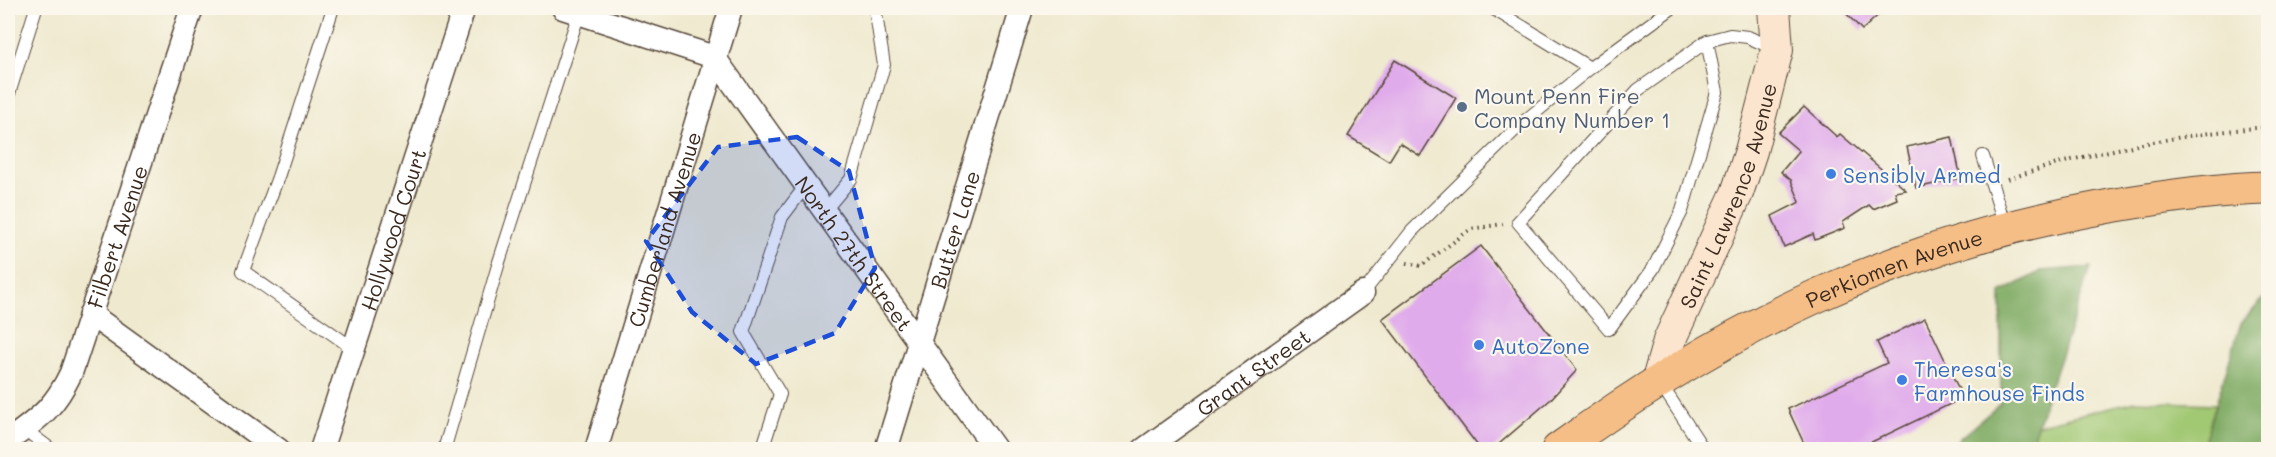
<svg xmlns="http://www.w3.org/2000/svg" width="2276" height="457" font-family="Mali,sans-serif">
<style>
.green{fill:#a1c873;stroke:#6e7948;stroke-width:1.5}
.forest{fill:#80ac65;stroke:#5e6b42;stroke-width:1.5}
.building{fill:#e0abeb}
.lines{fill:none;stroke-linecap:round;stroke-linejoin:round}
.service-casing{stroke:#564739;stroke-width:14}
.minor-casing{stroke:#564739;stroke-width:25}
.secondary-casing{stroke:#564739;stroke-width:34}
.primary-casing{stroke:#564739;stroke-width:35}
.path{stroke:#564739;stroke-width:4;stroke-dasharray:1.5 4.5;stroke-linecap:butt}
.service{stroke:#fff;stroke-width:12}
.minor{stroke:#fff;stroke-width:22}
.secondary{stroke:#fbe5cf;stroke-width:32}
.primary{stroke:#f6be87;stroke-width:33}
.marked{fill:#1d4ed8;fill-opacity:0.2;stroke:#1d4ed8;stroke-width:4.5;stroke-dasharray:12 8;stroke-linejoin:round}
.service-dot{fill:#5c6f8a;stroke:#fbf7ec;stroke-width:2}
.shop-dot{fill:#3f7fe0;stroke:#fbf7ec;stroke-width:2}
.labels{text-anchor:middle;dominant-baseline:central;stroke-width:4.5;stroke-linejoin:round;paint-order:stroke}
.service-label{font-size:21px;fill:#4e5e75;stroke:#fbf7ec;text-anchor:start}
.shop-label{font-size:21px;fill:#366cbe;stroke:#fbf7ec;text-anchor:start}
.street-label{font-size:21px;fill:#3b2a1e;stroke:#fbf7ec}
</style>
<rect width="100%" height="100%" fill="#fbf7ec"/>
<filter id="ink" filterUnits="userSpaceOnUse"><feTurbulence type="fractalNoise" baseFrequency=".0167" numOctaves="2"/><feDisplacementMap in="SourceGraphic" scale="12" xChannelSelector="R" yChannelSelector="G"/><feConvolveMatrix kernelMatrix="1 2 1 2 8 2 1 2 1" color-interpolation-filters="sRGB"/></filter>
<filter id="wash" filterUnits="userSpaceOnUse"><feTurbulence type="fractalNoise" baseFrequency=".008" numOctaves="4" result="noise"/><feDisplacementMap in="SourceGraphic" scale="24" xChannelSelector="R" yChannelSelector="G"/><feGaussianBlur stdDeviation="1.35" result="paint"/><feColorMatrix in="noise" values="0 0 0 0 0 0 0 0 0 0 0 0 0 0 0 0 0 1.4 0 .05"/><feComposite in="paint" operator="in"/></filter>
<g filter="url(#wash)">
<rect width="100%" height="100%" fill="#efe9cf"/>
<path class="green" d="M2135 401 2268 406V449L1934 450Z"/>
<g class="forest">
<path d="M2091 267 2029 449H1947L2001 403V293L2041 271Z"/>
<path d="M2268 294V449H2202L2241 323Z"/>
</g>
<g id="blocks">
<g class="building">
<path d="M1841 8H1886L1862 30Z"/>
<path d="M1395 60 1456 98 1420 156 1400 143 1389 161 1348 136Z"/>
<path d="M1804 107 1837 137 1840 134 1906 190 1895 192 1897 199 1873 209 1869 205 1843 222 1845 228 1815 240 1813 234 1784 247 1772 216 1800 202 1791 180 1781 172 1799 151 1778 133Z"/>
<path d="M1952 137 1961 178 1916 188 1907 147Z"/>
<path d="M1481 246 1577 370 1550 400 1492 450H1481L1382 319Z"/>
<path d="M1925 318 1963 398 1855 450H1807L1788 409 1887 363 1877 342Z"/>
</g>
</g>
</g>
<g filter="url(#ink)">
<use href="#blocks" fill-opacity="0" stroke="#564739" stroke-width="1.5"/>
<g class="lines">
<g class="service-casing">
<g id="service">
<path d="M333 8 278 177 243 271 354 349"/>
<path d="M1492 8 1590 68"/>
<path d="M1707 41 1717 92 1682 211 1653 269 1609 329 1518 222 1638 90 1707 41 1730 35 1748 37 1775 49"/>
<path d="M8 97 36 8"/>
<path d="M1983 156 2006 229"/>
<path d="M826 209 851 179 884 65 875 8"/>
<path d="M1363 293 1412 231 1521 124 1590 68 1672 8"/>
<path d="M1660 383 1704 450"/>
<path d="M24 429 52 450"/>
<path d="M444 450 499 262 579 13"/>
<path d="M762 450 780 394 743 332 782 217 807 184"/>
</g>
</g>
<g class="minor-casing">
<g id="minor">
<path id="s1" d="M563 8 714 57 996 450"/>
<path d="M90 314 279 450"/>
<path id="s2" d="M8 441C39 418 53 410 71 373L192 8"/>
<path id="s3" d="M321 450 464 8"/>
<path id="s4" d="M596 450 731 8"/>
<path id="s5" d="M886 450 1022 8"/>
<path id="s6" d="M1143 450 1363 293"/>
</g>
</g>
<g class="secondary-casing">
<g id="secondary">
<path id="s7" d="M1658 380 1669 341 1737 193 1751 151 1777 50 1774 8"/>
</g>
</g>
<g class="primary-casing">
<g id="primary">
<path id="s8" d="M1558 450C1732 323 1897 244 2110 206 2162 197 2216 189 2268 188"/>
</g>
</g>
<g class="path">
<path d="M2008 179C2092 151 2180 134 2268 127"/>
<path d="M1407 263 1421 266 1471 229 1503 224"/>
</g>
<use href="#service" class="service"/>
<use href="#minor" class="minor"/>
<use href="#secondary" class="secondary"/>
<use href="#primary" class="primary"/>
</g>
</g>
<path class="marked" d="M797 137 849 171 875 268 835 333 756 364 692 312 646 241 718 147Z"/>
<circle class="service-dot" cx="1462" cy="107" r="6"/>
<g class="shop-dot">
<circle cx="1831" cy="174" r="6"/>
<circle cx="1479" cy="345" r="6"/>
<circle cx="1902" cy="380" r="6"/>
</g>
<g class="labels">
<g class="service-label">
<text x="1474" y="95">Mount Penn Fire<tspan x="1474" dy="24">Company Number 1</tspan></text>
</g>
<g class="shop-label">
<text x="1843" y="174">Sensibly Armed</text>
<text x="1491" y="345">AutoZone</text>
<text x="1914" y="368">Theresa's<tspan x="1914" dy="24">Farmhouse Finds</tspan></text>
</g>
<g class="street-label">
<text stroke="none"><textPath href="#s7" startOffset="198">Saint Lawrence Avenue</textPath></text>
<text stroke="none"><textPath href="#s3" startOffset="232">Hollywood Court</textPath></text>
<text stroke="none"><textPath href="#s4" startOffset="231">Cumberland Avenue</textPath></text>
<text stroke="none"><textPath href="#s5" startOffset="231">Butter Lane</textPath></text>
<text stroke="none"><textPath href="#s2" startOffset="238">Filbert Avenue</textPath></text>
<text stroke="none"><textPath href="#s1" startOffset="400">North 27th Street</textPath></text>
<text stroke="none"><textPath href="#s8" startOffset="384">Perkiomen Avenue</textPath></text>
<text stroke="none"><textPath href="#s6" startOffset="135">Grant Street</textPath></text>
</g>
</g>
<rect width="2276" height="457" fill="none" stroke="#fbf7ec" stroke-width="30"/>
</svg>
